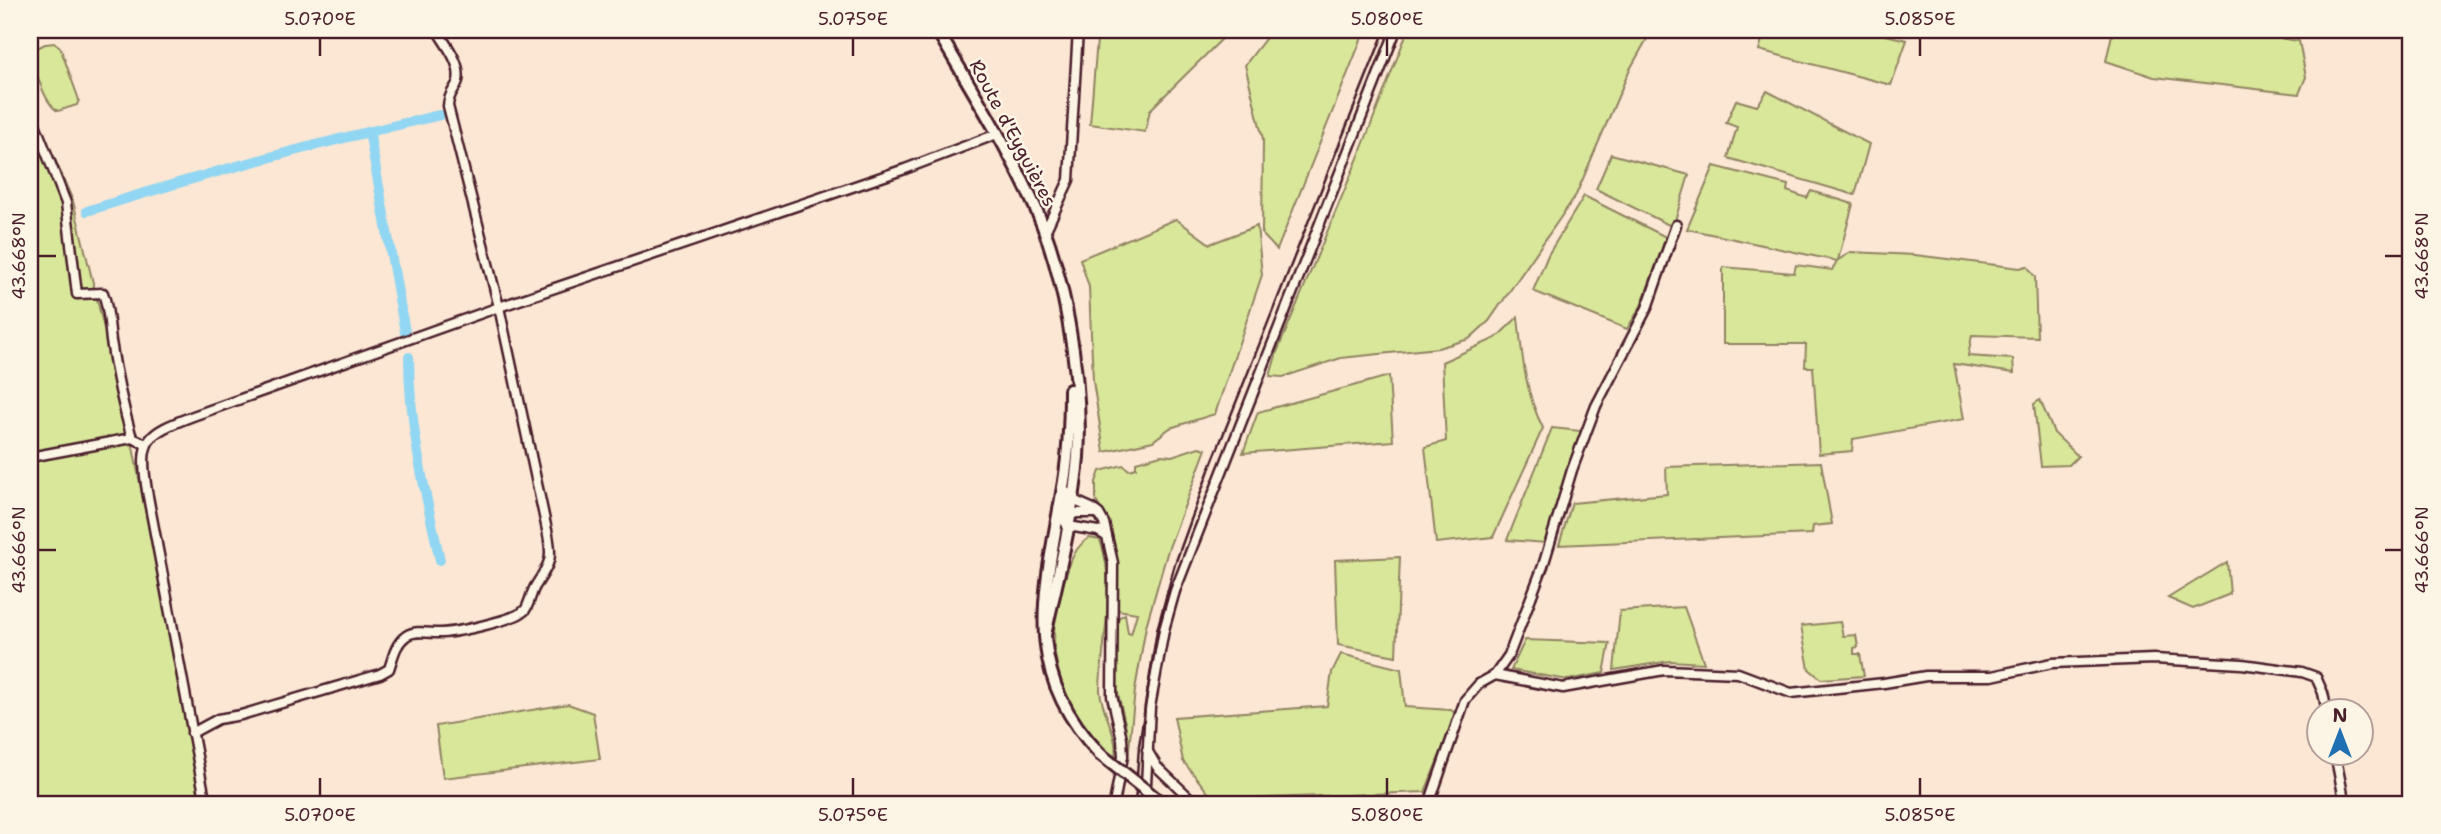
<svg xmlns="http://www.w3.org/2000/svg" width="2441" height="834" font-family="'Shantell Sans',sans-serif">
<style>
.green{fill:#d8e79a;stroke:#918362;stroke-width:2}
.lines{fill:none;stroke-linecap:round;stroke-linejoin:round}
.canal{stroke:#91d6f2;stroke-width:10}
.street-casing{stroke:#4a1f2b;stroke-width:13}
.secondary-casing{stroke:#4a1f2b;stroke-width:16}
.street{stroke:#fcf5e5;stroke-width:8}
.secondary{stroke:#fcf5e5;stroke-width:10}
.rail{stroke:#4a1f2b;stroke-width:2.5}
.secondary-bridge-casing{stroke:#4a1f2b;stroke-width:16;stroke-linecap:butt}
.secondary-bridge{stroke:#fcf5e5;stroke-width:10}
.ticks{fill:none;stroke:#4a1f2b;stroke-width:2.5}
.labels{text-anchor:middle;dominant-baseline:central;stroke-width:5;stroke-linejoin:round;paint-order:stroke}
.street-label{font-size:19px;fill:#4a1f2b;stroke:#fcf5e5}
.neatline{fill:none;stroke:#4a1f2b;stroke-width:2.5}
.ticks-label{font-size:18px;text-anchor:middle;fill:#4a1f2b}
</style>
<rect width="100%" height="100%" fill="#fbe7d4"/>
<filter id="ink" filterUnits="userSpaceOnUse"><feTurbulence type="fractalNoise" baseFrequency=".0143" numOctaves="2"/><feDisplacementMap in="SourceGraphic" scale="14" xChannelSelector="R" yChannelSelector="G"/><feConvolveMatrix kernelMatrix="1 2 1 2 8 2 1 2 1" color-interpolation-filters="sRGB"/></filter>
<g filter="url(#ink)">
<g class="green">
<path d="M1148 30H1231L1150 110 1145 132 1090 124 1097 40Z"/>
<path d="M1272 30H1365L1277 250 1262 234 1263 139 1245 65Z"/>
<path d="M1408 30H1652L1629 71 1576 195 1489 321 1469 339 1438 348 1341 358 1283 377 1270 376 1277 352 1358 158Z"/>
<path d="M1765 30H1864L1907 40 1891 85 1759 50Z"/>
<path d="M2113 30H2222L2299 41 2306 77 2299 94 2154 77 2106 61Z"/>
<path d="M55 43 60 47 79 100 77 105 58 111C45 105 31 63 33 50L45 44Z"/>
<path d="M1767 91 1869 144 1855 195 1728 158 1737 127 1726 123 1736 100 1757 106Z"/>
<path d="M30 101 73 201 133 447 202 804H30Z"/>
<path d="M1611 154 1689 175 1673 227 1596 189Z"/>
<path d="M1714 166 1788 185 1787 191 1807 198 1811 191 1853 204 1838 260 1851 252 1915 255 2020 268 2027 266 2035 277 2037 337 1972 335 1968 356 2013 359 2014 373 1954 364 1964 419 1853 439 1852 451 1819 454 1813 367H1805L1806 344H1723V267L1794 273 1796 265 1832 270 1837 261 1687 229Z"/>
<path d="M1584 196 1666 237 1641 306 1627 329 1533 291 1548 255Z"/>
<path d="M1176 219 1210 244 1257 226 1262 275 1215 414 1170 428 1153 441 1104 452 1093 381 1089 287 1080 259Z"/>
<path d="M1518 317C1522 355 1525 393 1543 428L1493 537 1436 543 1425 447 1446 441 1442 362 1496 338Z"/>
<path d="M1389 376 1393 441 1243 453 1258 412Z"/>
<path d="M2040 400 2054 433 2078 456 2069 465 2041 466 2034 404Z"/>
<path d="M1552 428 1581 431 1547 543 1507 540Z"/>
<path d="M1199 447 1206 449 1168 550 1146 626 1135 690 1128 759 1126 727 1114 677 1117 619 1125 614 1128 633 1131 634 1137 613 1117 610V556L1110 525 1096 501V482L1100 471 1123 465 1129 470 1136 468V462L1161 455 1172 456Z"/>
<path d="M1821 462 1832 524 1813 526 1812 534 1559 545 1572 503 1667 494 1666 467Z"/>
<path d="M1089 538 1100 540C1113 575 1107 617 1103 653 1102 665 1100 678 1100 691 1102 714 1119 735 1115 758 1061 711 1039 648 1065 579 1070 563 1074 547 1089 538Z"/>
<path d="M1400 557 1396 656 1338 645 1335 560Z"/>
<path d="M2227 562 2230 594 2193 609 2168 598Z"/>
<path d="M1684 607 1704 663 1670 661 1614 670 1620 611Z"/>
<path d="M1840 622 1843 636 1856 635 1858 647 1854 648V654H1860L1864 676 1821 679 1809 669 1801 626Z"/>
<path d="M1525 640 1610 643 1604 673 1568 680 1511 670Z"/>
<path d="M1341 654 1401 669 1405 707 1451 710 1456 714 1425 792 1214 800 1183 761 1174 717 1327 706 1332 672Z"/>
<path d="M568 704 593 713 600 759 443 778 436 726Z"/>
<path d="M1438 797 1538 798 1539 804H1436Z"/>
</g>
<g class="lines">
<g class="canal">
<path d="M369 131 405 332"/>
<path d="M87 211C203 174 321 142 440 115"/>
<path d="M409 357C409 426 425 492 440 560"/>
</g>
<g class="street-casing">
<g id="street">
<path d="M30 111 66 203 77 294 103 293C109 309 109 324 111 341 116 374 123 407 132 438"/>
<path d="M1045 232 1069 180 1078 30"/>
<path d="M30 457 132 438 146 444"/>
<path d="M1066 492 1065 522 1068 526 1098 531 1106 536"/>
<path d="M1073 500 1091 508 1099 514 1104 523 1113 563 1112 696 1122 739 1123 756 1114 804"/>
<path d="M1068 515 1077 513H1096"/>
<path d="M1495 675 1509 655 1543 566 1572 470 1596 406 1647 308 1676 225"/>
<path d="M192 733 218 719 241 715 380 674 389 669C393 658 395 644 406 636 416 629 431 634 442 633 457 632 516 620 525 610 530 603 531 592 536 585 551 562 553 558 547 530L499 307 448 106C449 91 455 91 458 81 462 63 445 44 437 30"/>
<path d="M1147 750 1157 767 1196 804"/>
<path d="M2335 754 2345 804"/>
<path d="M206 804 147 491C139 439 145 434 193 416L499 307 905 169 997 134"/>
<path d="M1145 804 1150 707 1164 630 1175 591 1396 30"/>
<path d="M1429 804 1465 700 1479 684 1495 675 1563 688 1664 670 1738 673 1791 693 1884 683 1926 676H1992L2052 663 2154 659 2242 664 2302 672 2316 677 2323 693 2327 712"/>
</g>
</g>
<g class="secondary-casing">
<g id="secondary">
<path d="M937 30C968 83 1001 136 1028 192 1064 263 1083 378 1078 457 1073 517 1058 576 1045 635"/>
<path d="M1070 390C1070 420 1069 450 1064 481 1047 586 1017 667 1100 754"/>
</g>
</g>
<use href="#street" class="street"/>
<use href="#secondary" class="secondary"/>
<path class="rail" d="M1135 804 1139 746 1157 630 1175 564 1209 470 1385 30"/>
<g class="secondary-bridge-casing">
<path id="secondary-bridge" d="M1100 754 1163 804"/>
</g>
<use href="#secondary-bridge" class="secondary-bridge"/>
</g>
</g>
<path class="ticks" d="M320 38V56M853 38V56M1387 38V56M1920 38V56M38 256H56M2385 256H2402M38 550H56M2385 550H2402M320 778V796M853 778V796M1387 778V796M1920 778V796"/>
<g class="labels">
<g class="street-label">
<text transform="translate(1013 133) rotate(62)">Route d'Eyguières</text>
</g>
</g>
<rect width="2441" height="834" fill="none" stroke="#fcf5e5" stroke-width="77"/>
<g transform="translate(2340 732)"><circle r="33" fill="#fcf5e5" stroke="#b59f9b" stroke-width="2"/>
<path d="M0-5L12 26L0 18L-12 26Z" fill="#1f6fb2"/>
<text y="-10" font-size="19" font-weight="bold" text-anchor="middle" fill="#4a1f2b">N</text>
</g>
<rect x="38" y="38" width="2364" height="758" class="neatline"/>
<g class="ticks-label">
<text x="320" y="25">5.070°E</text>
<text x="853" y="25">5.075°E</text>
<text x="1387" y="25">5.080°E</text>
<text x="1920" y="25">5.085°E</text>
<text transform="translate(19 256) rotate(-90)" y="6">43.668°N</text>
<text transform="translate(2422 256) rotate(-90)" y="6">43.668°N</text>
<text transform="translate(19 550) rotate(-90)" y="6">43.666°N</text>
<text transform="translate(2422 550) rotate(-90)" y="6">43.666°N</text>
<text x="320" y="821">5.070°E</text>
<text x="853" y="821">5.075°E</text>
<text x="1387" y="821">5.080°E</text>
<text x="1920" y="821">5.085°E</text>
</g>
</svg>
